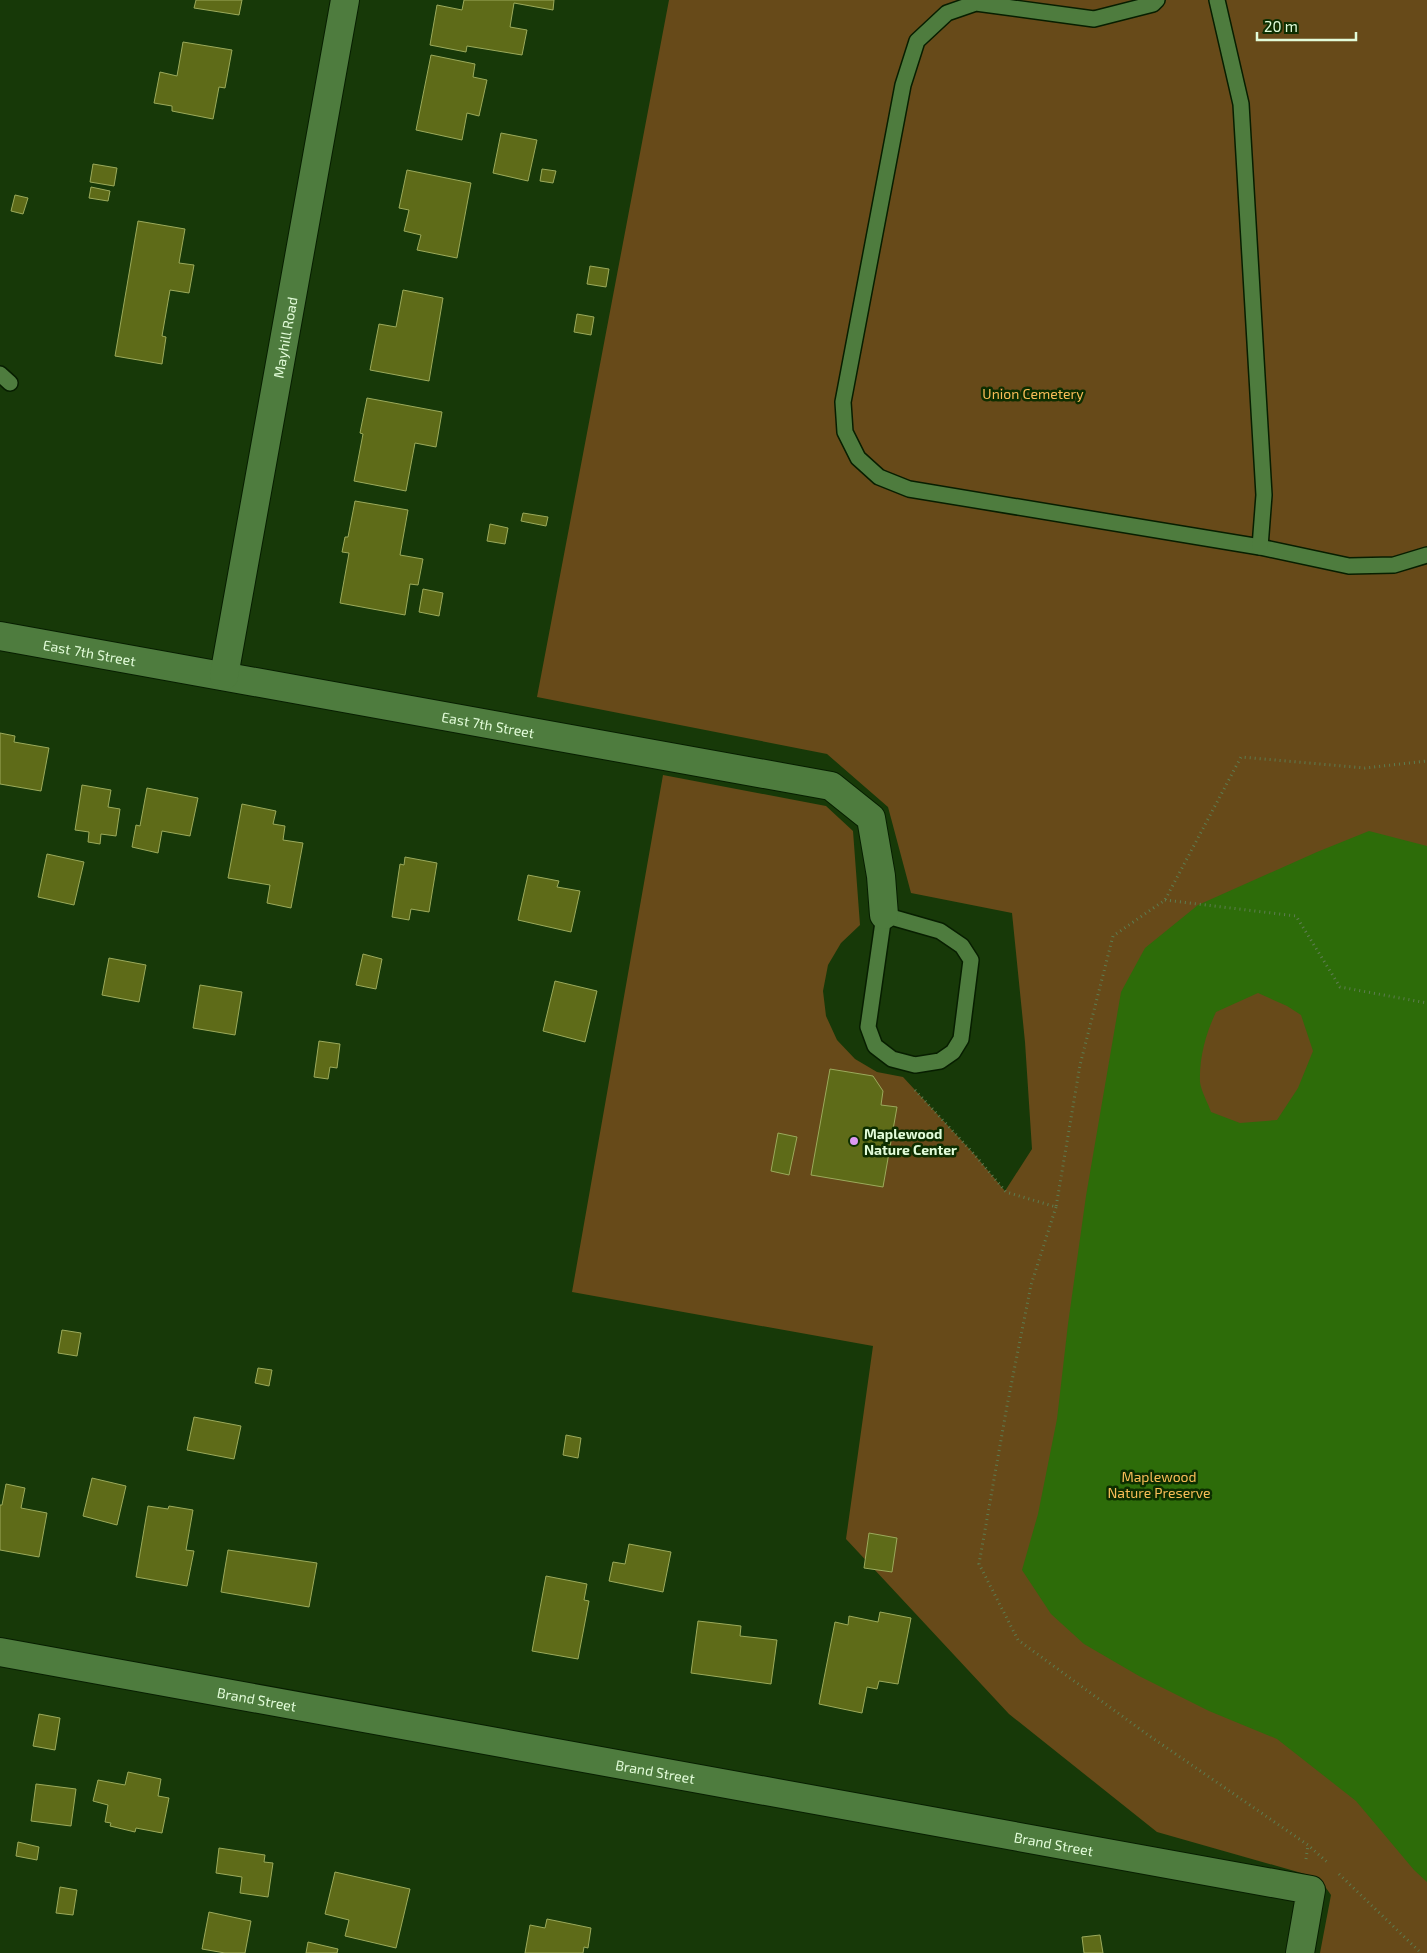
<svg xmlns="http://www.w3.org/2000/svg" width="1427" height="1953" font-family="'Exo 2',sans-serif">
<style>
.green{fill:#674a19}
.water{fill:#2d6c09;fill-rule:evenodd}
.building{fill:#5e6b18;stroke:#9baa5b}
.lines{fill:none;stroke-linecap:round;stroke-linejoin:round}
.service-casing{stroke:#071e00;stroke-width:18}
.minor-casing{stroke:#071e00;stroke-width:30}
.path{stroke:#5d7c50;stroke-width:3;stroke-dasharray:1 4;stroke-linecap:butt}
.service{stroke:#4e7c3e;stroke-width:15}
.minor{stroke:#4e7c3e;stroke-width:28}
.poi-dot{fill:#dd99f3;stroke:#0d2e00;stroke-width:2}
.labels{text-anchor:middle;dominant-baseline:central;stroke-width:5;stroke-linejoin:round;paint-order:stroke}
.street-label{font-size:14px;fill:#e2fcd9;stroke:#0d2e00}
.park-label{font-size:14px;fill:#fabe58;stroke:#0d2e00}
.poi-label{font-size:14px;font-weight:bold;fill:#e2fcd9;stroke:#0d2e00;text-anchor:start}
</style>
<rect width="100%" height="100%" fill="#173908"/>
<path class="green" d="M669 0H1427V1953H1320L1331 1895 1319 1878 1157 1832 1009 1714 846 1539 873 1346 572 1292 663 775 826 806 853 831 860 925 841 943 828 965 823 991 826 1016 837 1040 855 1059 877 1072 903 1077 974 1154 1005 1191 1032 1149 1025 1042 1012 913 911 893 888 807 827 754 537 697Z"/>
<path class="water" d="M1369 831 1427 846V1882L1414 1870 1356 1801 1277 1739 1209 1711 1139 1676 1084 1644 1051 1614 1022 1570 1038 1514 1057 1419 1068 1324 1086 1196 1121 992 1145 948 1198 905 1317 852ZM1258 993 1287 1006 1301 1015 1313 1051 1298 1088 1277 1120 1240 1123 1211 1112C1208 1103 1201 1091 1200 1082 1199 1058 1206 1033 1216 1012Z"/>
<g class="building">
<path d="M196 0H242L239 15 194 8Z"/>
<path d="M464 0H554L553 10 514 3 510 27 527 30 522 55 467 46 466 52 430 45 437 5 462 10Z"/>
<path d="M183 42 232 50 225 88 219 87 213 119 172 111V106L154 103 160 72 177 76Z"/>
<path d="M431 55 475 64 473 77 487 80 479 116 467 113 462 140 416 130Z"/>
<path d="M501 133 537 140 528 181 493 173Z"/>
<path d="M93 164 117 168 114 186 90 182Z"/>
<path d="M542 169 556 171 553 183 540 181Z"/>
<path d="M407 170 471 183 457 258 417 250 421 235 404 231 409 210 399 208Z"/>
<path d="M91 187 110 191 108 201 89 198Z"/>
<path d="M15 195 28 198 23 214 11 211Z"/>
<path d="M138 221 185 229 179 263 194 265 189 293 170 290 162 336 166 337 162 364 115 356Z"/>
<path d="M590 266 609 269 606 287 587 284Z"/>
<path d="M403 290 443 298 429 381 370 370 379 324 396 327Z"/>
<path d="M577 314 594 317 591 335 574 332Z"/>
<path d="M367 398 442 412 436 447 415 443 406 491 354 481 363 434 360 433Z"/>
<path d="M355 501 408 510 400 555 423 559 418 585 410 584 405 615 340 603 349 553 342 552 345 537H348Z"/>
<path d="M523 513 548 517 546 526 521 521Z"/>
<path d="M490 524 508 528 505 544 487 541Z"/>
<path d="M423 589 443 593 439 616 419 612Z"/>
<path d="M0 733 15 736 14 742 49 748 41 791 0 784Z"/>
<path d="M82 785 111 790 108 807 120 809 116 836 101 834 100 844 88 842 89 832 75 830Z"/>
<path d="M147 788 198 798 190 836 162 831 158 853 132 847 136 825 140 826Z"/>
<path d="M242 804 276 811 273 824 285 826 283 840 303 843 291 908 267 903 270 885 228 878Z"/>
<path d="M47 854 84 862 74 905 38 897Z"/>
<path d="M405 857 437 863 429 912 411 909 409 920 392 917 400 864 404 865Z"/>
<path d="M528 875 559 881 557 887 580 891 571 932 518 920Z"/>
<path d="M363 954 382 959 376 989 356 985Z"/>
<path d="M109 958 146 965 139 1002 102 995Z"/>
<path d="M555 981 597 991 585 1042 543 1031Z"/>
<path d="M200 985 242 992 235 1035 193 1028Z"/>
<path d="M319 1041 340 1044 337 1068 330 1067 328 1079 314 1077Z"/>
<path d="M830 1069 873 1076 883 1091 881 1105 897 1107 883 1187 811 1175Z"/>
<path d="M778 1133 797 1137 789 1175 771 1171Z"/>
<path d="M62 1330 81 1333 77 1356 58 1353Z"/>
<path d="M258 1368 272 1370 269 1386 255 1383Z"/>
<path d="M194 1417 241 1426 234 1459 187 1450Z"/>
<path d="M566 1435 581 1438 578 1458 563 1455Z"/>
<path d="M92 1478 126 1486 117 1525 83 1516Z"/>
<path d="M6 1484 25 1488 21 1508 47 1513 39 1557 0 1550V1505H2Z"/>
<path d="M148 1506 168 1509 169 1506 193 1510 186 1550 194 1551 187 1586 136 1577Z"/>
<path d="M869 1533 897 1538 892 1572 864 1568Z"/>
<path d="M629 1544 671 1552 663 1592 609 1581 613 1562 625 1564Z"/>
<path d="M228 1550 317 1563 309 1607 221 1592Z"/>
<path d="M546 1576 587 1584 584 1600 589 1601 578 1659 532 1651Z"/>
<path d="M880 1612 911 1618 898 1684 879 1681 877 1689 867 1687 862 1713 819 1704 835 1622 848 1625 849 1616 878 1622Z"/>
<path d="M698 1621 741 1626 740 1636 777 1640 771 1684 691 1673Z"/>
<path d="M39 1714 60 1718 55 1750 33 1746Z"/>
<path d="M128 1772 161 1779 158 1796 169 1798 162 1833 136 1828 135 1832 110 1826 111 1823 105 1822 108 1805 93 1801 98 1780 125 1785Z"/>
<path d="M36 1784 76 1789 71 1826 31 1821Z"/>
<path d="M18 1842 39 1847 37 1860 16 1856Z"/>
<path d="M219 1848 265 1855 264 1862 273 1863 268 1897 240 1893 242 1877 216 1873Z"/>
<path d="M335 1872 410 1889 396 1948 345 1936 349 1920 325 1914Z"/>
<path d="M60 1887 77 1890 73 1915 56 1913Z"/>
<path d="M209 1912 251 1921 245 1953H225L202 1949Z"/>
<path d="M547 1919 591 1928 588 1948 584 1947 583 1953H525L530 1925 545 1928Z"/>
<path d="M1100 1935 1103 1953H1084L1082 1937Z"/>
<path d="M308 1942 338 1949 337 1953H306Z"/>
</g>
<g class="lines">
<g class="service-casing">
<g id="service">
<path d="M1157 0 1153 4 1094 19 976 3 947 13 917 41 903 85 843 402 845 432 858 458 879 477 909 489 1260 547 1349 566 1394 565 1427 555"/>
<path d="M1217 0 1241 104 1264 495 1260 547"/>
<path d="M0 374 10 383"/>
<path d="M884 915 940 931 962 946 971 960 961 1039 953 1052 940 1061 915 1065 892 1059 875 1046 868 1027Z"/>
</g>
</g>
<g class="minor-casing">
<g id="minor">
<path id="s1" d="M0 636 831 786 871 818 881 876 884 915"/>
<path id="s2" d="M224 676 345 0"/>
<path id="s3" d="M0 1652 1311 1890 1300 1953"/>
</g>
</g>
<g class="path">
<path d="M1165 900 1296 916 1340 987 1427 1003"/>
<path d="M915 1090 974 1154 1006 1192 1056 1207 1080 1065 1113 936 1165 900 1241 757 1365 768 1427 761"/>
<path d="M1056 1207 1031 1285 1007 1406 979 1564 1018 1640 1148 1735 1308 1845 1327 1862"/>
<path d="M1306 1859 1308 1845"/>
<path d="M1339 1874 1421 1953"/>
</g>
<use href="#service" class="service"/>
<use href="#minor" class="minor"/>
</g>
<circle class="poi-dot" cx="854" cy="1141" r="5"/>
<g class="labels">
<g class="street-label">
<text stroke="none"><textPath href="#s2" startOffset="344">Mayhill Road</textPath></text>
<text stroke="none"><textPath href="#s1" startOffset="91">East 7th Street</textPath></text>
<text stroke="none"><textPath href="#s1" startOffset="496">East 7th Street</textPath></text>
<text stroke="none"><textPath href="#s3" startOffset="261">Brand Street</textPath></text>
<text stroke="none"><textPath href="#s3" startOffset="666">Brand Street</textPath></text>
<text stroke="none"><textPath href="#s3" startOffset="1071">Brand Street</textPath></text>
</g>
<g class="park-label">
<text x="1033" y="393">Union Cemetery</text>
<text x="1159" y="1476">Maplewood<tspan x="1159" dy="16">Nature Preserve</tspan></text>
</g>
<g class="poi-label">
<text x="864" y="1133">Maplewood<tspan x="864" dy="16">Nature Center</tspan></text>
</g>
</g>
<path d="M1257 32v8h99v-8" fill="none" stroke="#e2fcd9" stroke-width="2.5"/>
<text x="1264" y="32" font-size="15" fill="#e2fcd9" stroke="#0d2e00" stroke-width="4" paint-order="stroke">20 m</text>
</svg>
